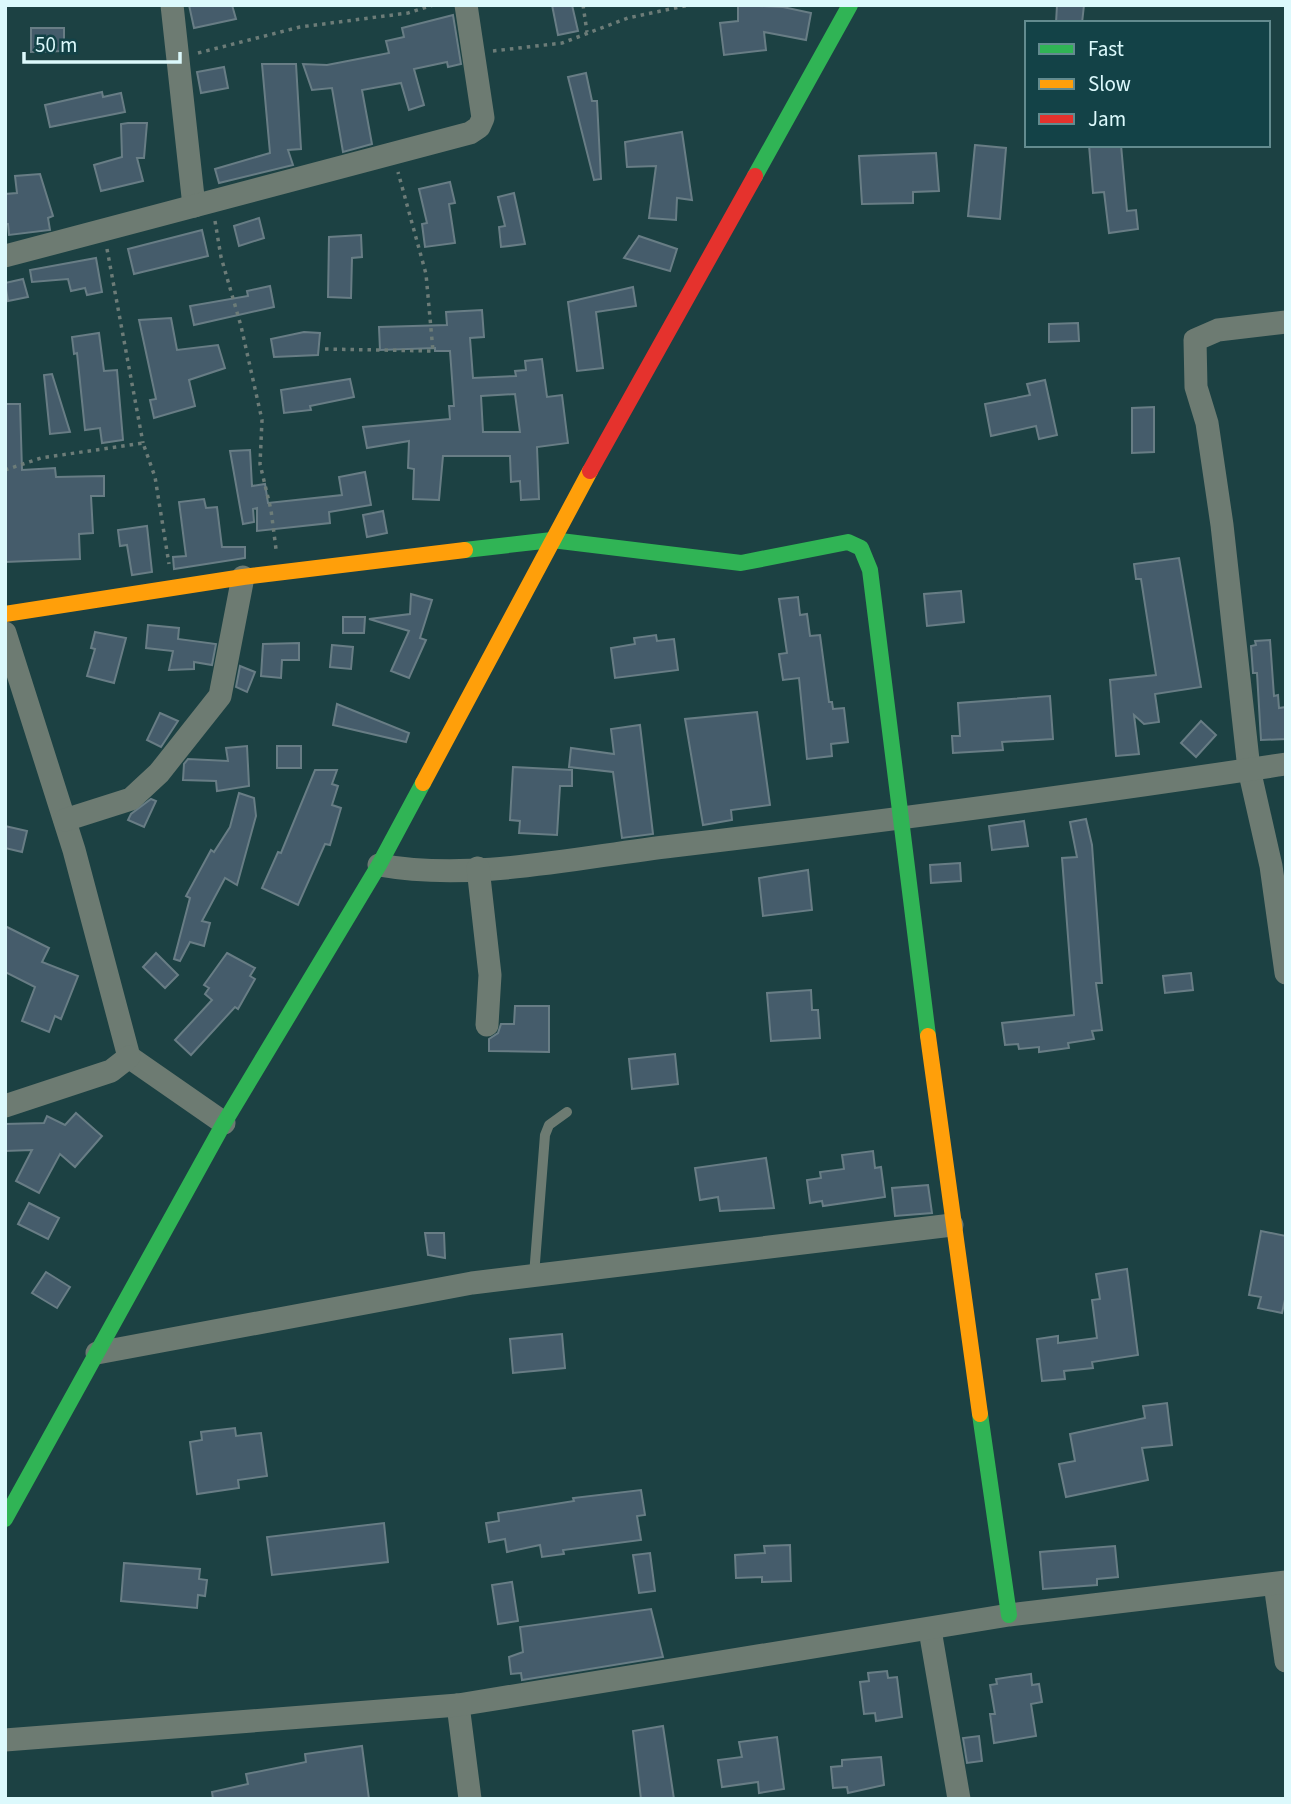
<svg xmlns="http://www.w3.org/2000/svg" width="1291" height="1804" font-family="'Source Sans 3',sans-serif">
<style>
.building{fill:#455c6b;stroke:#687d85;stroke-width:2;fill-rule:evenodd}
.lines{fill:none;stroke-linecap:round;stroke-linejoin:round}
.path{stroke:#6c7c78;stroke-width:3.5;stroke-dasharray:3.5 5;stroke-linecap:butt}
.lane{stroke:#6d7b72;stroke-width:10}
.street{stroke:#6d7b72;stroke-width:23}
.fast{stroke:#30b455;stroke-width:16}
.slow{stroke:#ff9f0a;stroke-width:16}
.jam{stroke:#e5322d;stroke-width:16}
</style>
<rect width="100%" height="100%" fill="#1c4143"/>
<g class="building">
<path d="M189 5H232L236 19 194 28Z"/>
<path d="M552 5H572L578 31 558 35Z"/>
<path d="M738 5 783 7 811 13 806 40 764 32 766 50 724 55 720 23 738 21Z"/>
<path d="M1057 5H1084L1082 23H1056Z"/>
<path d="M453 15 461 64 448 67 447 62 414 69 424 105 409 110 401 83 362 90 372 144 343 152 332 88 312 90 303 64 327 65 389 53 386 41 404 37 402 28Z"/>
<path d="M31 28H64V51L31 52Z"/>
<path d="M262 64H296L301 149 288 150 293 165 219 183 215 169 270 153Z"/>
<path d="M224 67 228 88 201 93 197 72Z"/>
<path d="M586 73 592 101H597L601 179 594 180 568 77Z"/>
<path d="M102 92 103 97 121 93 125 112 50 127 45 105Z"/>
<path d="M128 123H147L144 158H137L143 181 101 191 94 165 122 157 121 124Z"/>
<path d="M682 132 692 200 677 198 676 220 649 218 656 166 627 167 625 142Z"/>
<path d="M975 145 1006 148 1000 219 968 216Z"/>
<path d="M1089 145H1121L1127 211 1136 210 1138 229 1109 233 1104 192 1093 193Z"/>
<path d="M936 153 939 191 913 192V203L862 204 859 156Z"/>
<path d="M40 174 53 216 48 218 50 230 9 235 8 224H5V194L17 193 15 176Z"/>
<path d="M450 182 455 203 449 204 455 243 425 247 422 224 427 223 419 189Z"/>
<path d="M514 193 525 244 501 247 499 227 505 226 498 197Z"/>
<path d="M259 218 264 238 239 246 234 226Z"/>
<path d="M202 230 208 256 134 274 128 249Z"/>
<path d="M361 235 362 257 352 258 351 298 328 297 329 237Z"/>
<path d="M639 236 677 249 670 271 624 258Z"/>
<path d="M96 258 102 292 87 295 85 288 71 291 68 279 32 282 30 270Z"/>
<path d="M23 279 28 297 8 301 5 283Z"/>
<path d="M270 286 274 307 194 325 190 306 248 296 247 291Z"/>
<path d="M633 287 636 306 596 312 603 368 577 371 568 302Z"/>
<path d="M482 310 484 337 470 338 473 378 516 376 515 371 526 370 525 361 542 359 547 397 562 395 568 443 537 447 539 499 521 500 520 481 511 482 510 456H443L439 500 413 499 414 469 408 468 409 441 367 448 363 427 450 419 449 406H454L450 351H435V348L380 350 379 327 447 325 446 312ZM515 394 520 432H483L481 396Z"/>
<path d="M171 318 177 350 218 345 225 368 189 380 195 406 154 418 150 400 156 399 139 320Z"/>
<path d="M1078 323 1079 341 1049 342V324Z"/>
<path d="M304 332 320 333 318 355 274 357 271 339Z"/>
<path d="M99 333 104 371 117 370 123 440 102 443 100 428 85 430 77 353 74 354 72 337Z"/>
<path d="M52 374 70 432 50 434 44 375Z"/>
<path d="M350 379 354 397 310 406 311 410 284 413 281 390Z"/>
<path d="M1045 380 1057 435 1039 439 1036 426 991 436 985 404 1030 395 1027 384Z"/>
<path d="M5 404H20L22 470 55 468 56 477 104 476V496H91L93 533 79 534 80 559 5 562Z"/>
<path d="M1154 407V452L1132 453V408Z"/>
<path d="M250 450 252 486 265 484 268 503 342 495 339 477 365 472 371 505 329 512 330 523 257 531V508L253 509 254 522 243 524 230 451Z"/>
<path d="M204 499 206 508 217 507 222 547H245V558L174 569 173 557 186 556 179 502Z"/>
<path d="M383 511 387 533 367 537 363 515Z"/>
<path d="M147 526 152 572 132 575 127 545 120 546 118 530Z"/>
<path d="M1179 558 1201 687 1155 694 1159 722 1144 724 1134 715 1139 754 1116 756 1110 680 1156 675 1141 579H1136L1134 564Z"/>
<path d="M961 591 964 622 927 626 924 594Z"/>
<path d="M411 594 432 600 420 638 426 640 409 678 391 671 409 631 369 619 410 614Z"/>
<path d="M798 597 800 615 807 614 810 636 820 635 829 702H832L833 709 844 708 848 742 831 744 832 756 807 759 799 678 783 680 779 654 787 653 779 599Z"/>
<path d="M343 617H365L364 633H343Z"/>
<path d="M148 625 179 628 178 639 216 644 212 665 194 662V669L169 670 173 651 146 648Z"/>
<path d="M95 632 126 638 114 683 87 676 95 649 91 648Z"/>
<path d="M656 635 657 641 674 639 678 670 615 678 611 648 635 644 634 638Z"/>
<path d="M1270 640 1274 696 1278 695 1279 708 1286 707V739L1261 740 1257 673H1253L1251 646 1256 645 1255 641Z"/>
<path d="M299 643V660H282L281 678 261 676 263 644Z"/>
<path d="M332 645 353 647 351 669 330 667Z"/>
<path d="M240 666 255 672 247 692 236 687Z"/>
<path d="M1050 696 1053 739 1002 742 1003 750 953 753 952 736H960L958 703Z"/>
<path d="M337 704 409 733 406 742 333 725Z"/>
<path d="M757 712 770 805 731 810 732 820 703 825 685 719Z"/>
<path d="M160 713 178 721 161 747 147 740Z"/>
<path d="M1201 721 1216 735 1196 757 1181 743Z"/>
<path d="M640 725 653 834 622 838 613 772 569 767 571 748 614 754 611 729Z"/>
<path d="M247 746 249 786 217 791 216 781 183 780 184 764 188 759 228 761 226 748Z"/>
<rect x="277" y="746" width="24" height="22"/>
<path d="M513 767 572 770V786H560L557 835 519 833 520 821 510 820Z"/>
<path d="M315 770H337L332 784 338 786 332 805 341 808 330 845 325 844 298 905 262 888 278 852 281 853Z"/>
<path d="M239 793 254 798 256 816 237 885 225 878 202 921 210 923 204 946 190 942 180 961 174 959 190 898 186 896 211 850 214 852 230 827Z"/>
<path d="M151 799 156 801 144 827 128 820 131 814Z"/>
<path d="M1086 819 1092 845 1102 983H1096L1102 1030 1092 1031 1094 1039 1068 1043 1069 1048 1039 1052V1047L1019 1049 1018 1044 1005 1045 1002 1023 1074 1015 1062 858 1077 857 1070 822Z"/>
<path d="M1024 821 1028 846 992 850 989 826Z"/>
<path d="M5 826 27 831 22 852 5 848Z"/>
<path d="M960 863 961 881 931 883 930 865Z"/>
<path d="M808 870 812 910 763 916 759 878Z"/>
<path d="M5 926 49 948 42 962 78 976 61 1019 55 1016 49 1032 22 1021 35 987 5 972Z"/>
<path d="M156 953 178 975 165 988 143 967Z"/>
<path d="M227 953 255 968 250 976 255 979 238 1009 235 1007 191 1055 175 1040 212 1000 205 994 209 988 204 985Z"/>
<path d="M1191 973 1193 990 1165 993 1163 976Z"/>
<path d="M811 990 812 1010H818L820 1038 771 1041 767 993Z"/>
<path d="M515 1006H549V1052L489 1051V1039L498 1033 501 1024H514Z"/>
<path d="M675 1054 678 1084 632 1089 629 1059Z"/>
<path d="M76 1113 102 1136 75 1167 60 1154 39 1193 16 1181 32 1150 5 1151V1124L44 1123 47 1116 65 1125Z"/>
<path d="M873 1151 875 1168 881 1167 885 1197 823 1206 822 1201 810 1203 807 1180 821 1178 820 1172 844 1169 842 1155Z"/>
<path d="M766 1158 774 1208 720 1211 718 1197 700 1200 695 1168Z"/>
<path d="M928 1185 932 1213 895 1216 892 1188Z"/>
<path d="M29 1203 59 1218 48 1239 18 1224Z"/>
<path d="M1261 1231 1286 1236V1295L1282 1313 1258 1308 1261 1297 1249 1295Z"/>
<path d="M425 1233H444L445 1258 428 1255Z"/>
<path d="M1127 1269 1138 1355 1092 1362 1093 1368 1064 1371 1065 1379 1042 1381 1037 1339 1058 1336V1343L1097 1338 1092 1300 1100 1299 1096 1274Z"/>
<path d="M46 1272 70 1287 57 1308 32 1293Z"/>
<path d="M562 1334 565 1368 513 1373 510 1339Z"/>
<path d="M1167 1403 1172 1445 1142 1448 1148 1480 1066 1497 1059 1464 1075 1461 1070 1434 1145 1418 1143 1406Z"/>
<path d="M235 1428 236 1436 261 1433 267 1476 238 1480 239 1488 197 1494 190 1442 202 1440 201 1432Z"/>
<path d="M641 1490 645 1515 637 1516 641 1540 563 1550 564 1554 542 1557 540 1545 507 1552 505 1539 489 1542 486 1523 499 1521 498 1513 574 1501 573 1498Z"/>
<path d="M384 1523 388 1562 272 1575 267 1537Z"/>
<path d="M790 1545 791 1581 762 1582V1577L736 1578 735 1555 765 1553 764 1546Z"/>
<path d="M1115 1546 1118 1577 1097 1579V1585L1043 1589 1040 1552Z"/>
<path d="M650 1553 655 1591 639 1593 633 1555Z"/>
<path d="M124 1563 200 1569 199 1579 207 1580 205 1596 198 1595 197 1608 121 1601Z"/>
<path d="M512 1582 518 1621 498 1624 492 1585Z"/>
<path d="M651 1609 663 1657 522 1680 521 1673 511 1674 509 1657 523 1652 520 1627Z"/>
<path d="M887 1671 888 1678 897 1677 902 1717 876 1721 875 1713 864 1714 860 1682 869 1681 868 1673Z"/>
<path d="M1031 1674 1032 1685 1039 1684 1042 1702 1031 1704 1036 1736 994 1743 990 1714H995L990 1685 997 1684 996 1679Z"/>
<path d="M663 1726 674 1799H641L633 1731Z"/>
<path d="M979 1736 982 1761 967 1763 963 1738Z"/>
<path d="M777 1737 784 1789 759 1793 758 1782 722 1787 718 1760 742 1757 739 1742Z"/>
<path d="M362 1746 369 1799H213L212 1792 248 1784 246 1774 306 1762 305 1754Z"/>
<path d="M881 1757 884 1785 848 1793 847 1787 833 1788 831 1767 842 1766V1760Z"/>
</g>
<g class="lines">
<g class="path">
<path d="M583 5 587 32"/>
<path d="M493 51 562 43 628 18 689 5"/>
<path d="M198 53 300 27 408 13 433 5"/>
<path d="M215 221 221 257 241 326 262 420 260 464 271 510 276 549"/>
<path d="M107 249 143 443"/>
<path d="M325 349 433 351 426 274 398 172"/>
<path d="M5 470 41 458 143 443 155 477 169 564"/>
</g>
<path class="lane" d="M534 1275 545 1135 549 1125 567 1112"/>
<g class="street">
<path d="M172 5 194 206"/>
<path d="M5 256 470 133 479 127 483 118 466 5"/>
<path d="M1286 322 1218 330 1195 340 1196 387 1207 423 1222 525 1249 769 1271 866 1286 973"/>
<path d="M5 633 74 850 129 1057 224 1123"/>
<path d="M65 820 131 799 159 773 220 696 243 577"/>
<path d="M379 865C475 882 578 857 673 846 878 822 1082 795 1286 764"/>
<path d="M478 868 490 975 487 1025"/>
<path d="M5 1106 111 1071 129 1057"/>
<path d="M97 1353 472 1283 952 1225"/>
<path d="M1275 1584 1286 1661"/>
<path d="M930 1630 959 1799"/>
<path d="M458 1705 470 1799"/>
<path d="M5 1740 458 1705 1009 1615 1286 1582"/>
</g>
<g class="fast">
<path d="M755 176 850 5"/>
<path d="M465 550 552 540 741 563 848 542 861 548 870 570 928 1036"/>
<path d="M980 1414 1009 1615"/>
<path d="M5 1519 224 1123 379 865 423 783"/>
</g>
<g class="slow">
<path d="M5 614 243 577 465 550"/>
<path d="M423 783 590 471"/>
<path d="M928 1036 980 1414"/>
</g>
<path class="jam" d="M590 471 755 176"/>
</g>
<rect width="1291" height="1804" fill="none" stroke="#dcf9fc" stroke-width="14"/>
<rect x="1025" y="21" width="245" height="126" fill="#134247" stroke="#638b8f" stroke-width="2"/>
<rect x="1039" y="44" width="35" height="10" fill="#30b455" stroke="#638b8f" stroke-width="2"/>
<text x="1088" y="56" font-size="21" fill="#dcf9fc">Fast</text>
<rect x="1039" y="79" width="35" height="10" fill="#ff9f0a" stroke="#638b8f" stroke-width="2"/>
<text x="1088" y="91" font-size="21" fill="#dcf9fc">Slow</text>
<rect x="1039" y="114" width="35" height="10" fill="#e5322d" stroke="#638b8f" stroke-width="2"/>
<text x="1088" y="126" font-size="21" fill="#dcf9fc">Jam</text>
<path d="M24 52v10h156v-10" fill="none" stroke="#dcf9fc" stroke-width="3.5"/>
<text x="35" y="52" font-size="21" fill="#dcf9fc" stroke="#134247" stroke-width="5" paint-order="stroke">50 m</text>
</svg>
